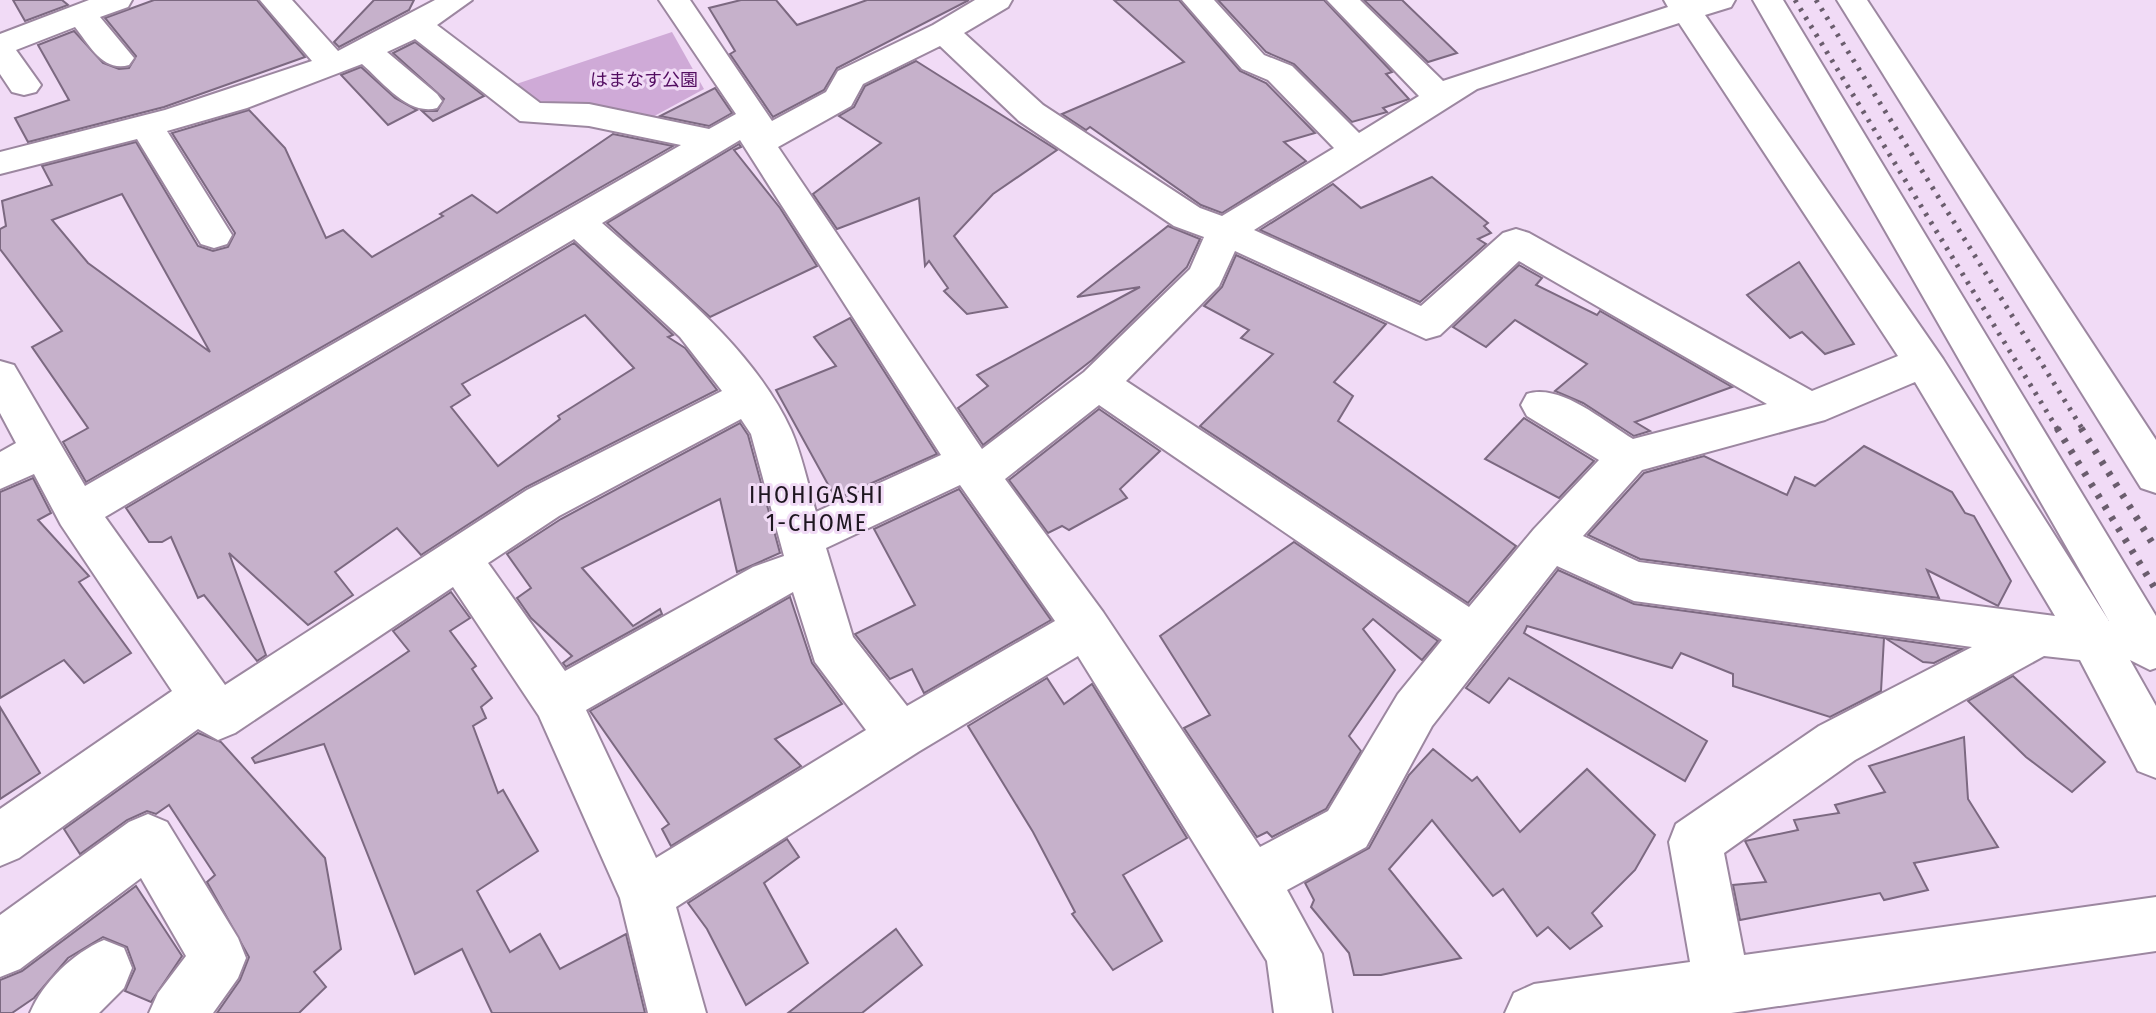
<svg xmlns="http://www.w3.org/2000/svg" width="2156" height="1013" font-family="'Fira Sans Condensed','Noto Sans JP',sans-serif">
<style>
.green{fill:#cfaad7}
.building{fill:#c6b1cb;stroke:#7c6981;stroke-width:2;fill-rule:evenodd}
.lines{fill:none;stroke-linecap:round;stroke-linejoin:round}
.minor-casing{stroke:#9c87a0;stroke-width:4}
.minor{fill:#fff;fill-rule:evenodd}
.rail-far1{stroke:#6a5d6d;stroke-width:5;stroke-dasharray:3 7;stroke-linecap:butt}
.rail{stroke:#6a5d6d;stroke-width:7;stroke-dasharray:4 9;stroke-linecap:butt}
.labels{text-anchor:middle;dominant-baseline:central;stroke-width:6;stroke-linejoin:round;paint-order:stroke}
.far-park-label{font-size:18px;fill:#520c60;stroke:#f1dbf6}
.neighbourhood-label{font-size:24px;letter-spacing:2px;fill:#1e1620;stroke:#f1dbf6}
</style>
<rect width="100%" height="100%" fill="#f1dbf6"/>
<path class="green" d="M672 32 704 89 647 120 532 108 504 88Z"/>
<g class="building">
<path d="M13 0H62L68 5 25 21Z"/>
<path d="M154 0H257L305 57 164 107 28 142 15 118 69 100 38 45 74 31 103 63 119 69 129 68 136 56 105 18Z"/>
<path d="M374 0H414L409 10 339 47 334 42Z"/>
<path d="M741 0H776L797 25 867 0H969L837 68 824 90 773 117 730 54 735 51 709 8Z"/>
<path d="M1114 0H1179L1240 71 1266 83 1315 133 1284 142 1306 161 1222 213 1201 205 1090 127 1086 130 1062 114 1184 62Z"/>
<path d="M1218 0H1324L1392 72 1386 74 1409 99 1383 108 1387 112 1352 122 1294 64 1266 52Z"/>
<path d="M1364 0H1402L1457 53 1428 62Z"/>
<path d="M415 42 484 96 433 121 422 111H437L444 99 393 53Z"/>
<path d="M916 61 1057 150 993 194 954 236 1007 307 967 314 944 291 948 288 929 261 925 266 919 198 837 229 813 194 881 143 839 116 854 107 865 86Z"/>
<path d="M361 67 395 98 417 110 388 125 341 75Z"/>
<path d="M715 88 732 113 709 126 660 116Z"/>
<path d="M249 110 285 148 326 238 343 230 372 257 443 216 440 214 472 195 497 213 613 134 673 146 86 482 63 442 88 428 32 347 62 331 0 249V229L6 226 2 201 52 185 42 166 136 142 198 246 213 251 228 247 235 233 172 133ZM122 194 210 352 88 263 52 220Z"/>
<path d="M739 144 741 147 734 150 780 208 817 266 710 317 607 223Z"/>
<path d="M1432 177 1488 223 1484 226 1491 233 1478 239 1486 244 1420 302 1260 230 1333 184 1361 208Z"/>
<path d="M1168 226 1200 239 1187 267 1092 360 983 445 958 408 988 386 977 375 1140 287 1077 297Z"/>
<path d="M574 243 673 335 668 337 685 348 717 390 526 487 421 555 397 528 335 572 353 595 308 625 229 553 266 655 257 661 204 595 198 598 171 537 162 542H149L126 508ZM585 315 634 368 558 416 560 419 498 466 451 407 470 395 462 384Z"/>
<path d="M1236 255 1386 324 1334 382 1353 396 1338 421 1516 546 1468 603 1200 426 1273 354 1241 338 1249 330 1204 306 1222 287Z"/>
<path d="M1799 262 1854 344 1825 354 1802 332 1790 338 1747 295Z"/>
<path d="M1519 265 1542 278 1536 285 1597 315 1600 311 1732 387 1635 422 1650 431 1634 436 1583 403 1555 391 1587 364 1515 320 1486 347 1453 327Z"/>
<path d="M850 318 937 454 836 499 776 390 836 366 814 337Z"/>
<path d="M1099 409 1160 451 1120 489 1127 498 1069 530 1062 526 1048 533 1009 480Z"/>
<path d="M1524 418 1594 461 1559 498 1485 459Z"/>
<path d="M740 423 748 435 780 553 737 572 720 499 582 568 633 626 660 609 662 614 566 667 563 663 572 656 531 618 517 598 531 588 507 554 561 519Z"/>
<path d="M1864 446 1952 492 1965 513 1974 516 2011 581 1998 606 1927 570 1939 598 1640 559 1588 535 1644 473 1704 456 1787 495 1795 477 1815 486Z"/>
<path d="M33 478 51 513 38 520 89 576 79 582 131 653 84 683 64 660 0 698V492Z"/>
<path d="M959 489 1051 620 924 693 912 669 890 679 855 634 915 605 874 529Z"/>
<path d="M1294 542 1438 641 1422 660 1373 619 1363 629 1395 670 1349 736 1361 751 1326 809 1272 837 1267 832 1257 837 1184 728 1210 715 1160 636Z"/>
<path d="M1558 570 1634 604 1884 638 1881 691 1830 717 1733 686V674L1681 653 1672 668 1527 626 1524 633 1707 741 1685 781 1509 678 1489 703 1466 688Z"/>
<path d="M451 592 470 618 450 631 476 666 472 669 492 698 481 707 486 718 473 726 498 793 503 790 538 851 477 891 510 952 540 934 560 969 626 934 645 1013H492L462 949 415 974 324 744 255 763 252 758 409 651 393 631Z"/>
<path d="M790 597 812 663 842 704 775 739 801 766 671 846 662 829 669 824 590 711Z"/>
<path d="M1885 638 1962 649 1934 663 1923 662Z"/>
<path d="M2013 676 2105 762 2072 792 2026 757 1968 701Z"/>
<path d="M1047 678 1064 704 1092 684 1187 838 1123 875 1162 941 1113 970 1072 914 1075 912 1033 832 968 726Z"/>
<path d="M0 707 40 773 0 799Z"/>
<path d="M198 733 221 742 325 858 341 949 314 972 326 987 299 1013H217L240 980 249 957 207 882 215 875 169 805 156 814 147 811 127 820 80 854 64 829Z"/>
<path d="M1964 737 1968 799 1998 847 1914 863 1928 890 1884 900 1880 893 1740 920 1733 885 1766 882 1745 841 1798 830 1794 820 1839 813 1835 805 1885 792 1869 766Z"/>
<path d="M1433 749 1472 781 1477 777 1520 832 1587 769 1655 835 1635 870 1592 913 1602 926 1570 949 1548 927 1537 936 1503 889 1493 896 1432 820 1389 869 1461 958 1381 975H1354L1349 953 1311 907 1314 900 1305 883 1369 848 1409 775Z"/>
<path d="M787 839 799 857 764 883 808 963 746 1005 707 929 688 903Z"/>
<path d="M136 886 182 956 151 1002 125 991 135 969 127 947 103 937 68 958 34 998 12 1013H0V980L22 971Z"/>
<path d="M896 929 922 965 862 1013H788Z"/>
</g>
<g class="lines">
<g class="minor-casing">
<g id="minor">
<path d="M89 0H132L128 7 100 17 134 58 129 65C103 72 90 46 75 27L16 50 41 85 36 92 24 95 12 92 0 74V34Z"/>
<path d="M260 0H292L338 51 435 0H472L437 25 540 103 589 104 709 129 736 114 659 0H690L772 121 826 92 838 71 933 25 975 0H1012L1008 7 964 33 1043 105 1200 208 1222 216 1334 148 1268 80 1242 69 1182 0H1214L1264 55 1292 66 1359 133 1419 96 1327 0H1360L1443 81 1668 7 1664 0H1735L1731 7 1705 15 1943 359 2109 621 1753 0H1783L2156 616V668L2150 670 2130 660 2156 706V778L2138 771 2080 660 2044 656 1855 760 1724 853 1744 955 2156 897V951L1731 1013H1505L1514 993 1534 984 1690 962 1669 842 1676 824 1819 726 1972 647 1634 601 1557 566 1432 726 1366 847 1287 890 1322 954 1332 1013H1274L1267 961 1078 656 918 752 676 907 706 1013H648L620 898 539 716 453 587 235 733 218 740 198 729 19 858 0 866V809L172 691 61 525 34 474 0 489V452L16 443 0 413V361L14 365 85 486 681 145 589 126 520 121 415 39 387 52 437 94 442 101 437 108C408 116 383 82 362 64L247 108 167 131 232 235 227 244 214 248 201 244 137 139 0 174V152L165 110 312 61ZM1679 23 1898 356 1812 391 1529 233 1516 229 1503 233 1421 306 1254 230 1477 89ZM940 46 1019 121 1174 226 1204 237 1190 269 1084 372 982 449 778 147 851 106 863 84ZM740 140 941 455 816 512C808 485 802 455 791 430 753 347 668 282 602 223ZM574 239 680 337 722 391 527 490 225 685 105 517ZM1235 251 1426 339 1440 335 1519 261 1767 404 1633 439C1604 422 1561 383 1527 394L1521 405 1527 416 1599 460 1534 529 1469 607 1126 381 1219 286ZM1915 382 2055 616 1639 562 1583 536 1642 470 1825 420ZM1099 405 1442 640 1398 694 1328 811 1260 847 1103 612 1005 479ZM741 419 751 434 784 556 753 567 565 671 488 563 559 516ZM960 485 1055 621 907 706 853 637 826 548ZM793 592 815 662 866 730 656 858 586 710Z"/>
<path d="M1837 0H1867L2156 440V493L2141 488Z"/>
<path d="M148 814 167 822 238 938 246 958 238 978 213 1013H149L158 993 186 956 141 878 20 969 0 977V915L129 822Z"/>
<path d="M104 940 124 948 132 968 124 988 99 1013H30C43 982 73 953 104 940Z"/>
</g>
</g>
<use href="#minor" class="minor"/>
<g class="rail-far1">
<path d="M1795 0 2058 430"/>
<path d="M1816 0 2083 430"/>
</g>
<g class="rail">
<path d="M2057 428 2156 590"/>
<path d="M2081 428 2156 549"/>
</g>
</g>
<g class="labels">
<g class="far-park-label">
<text x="644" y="80">はまなす公園</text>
</g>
<g class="neighbourhood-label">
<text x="817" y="495">IHOHIGASHI<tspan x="817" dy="28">1-CHOME</tspan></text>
</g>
</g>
</svg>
